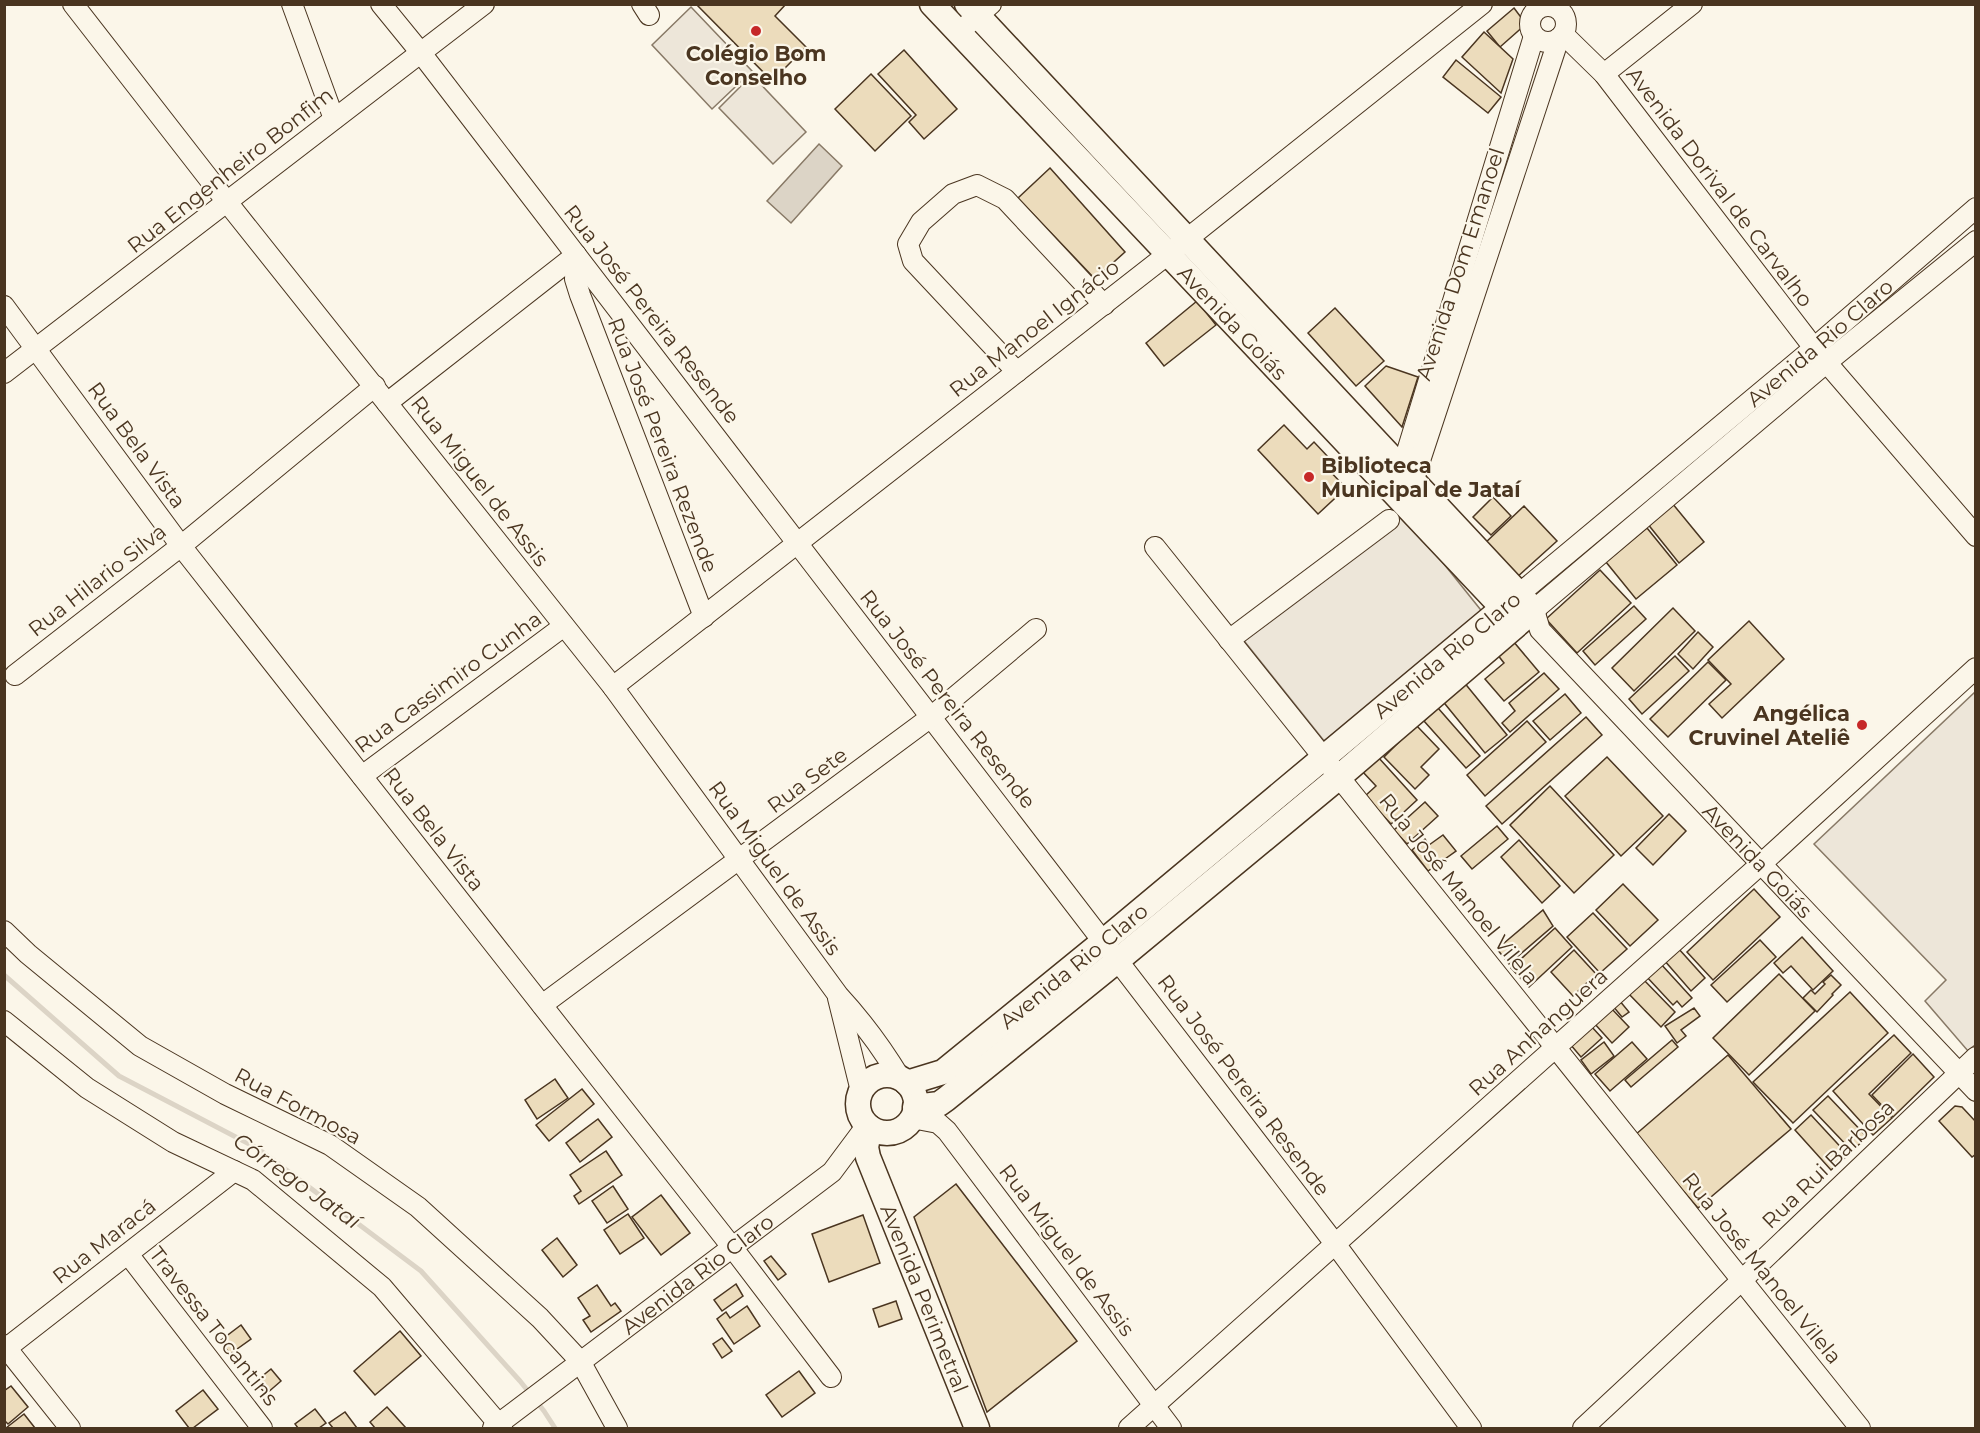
<svg xmlns="http://www.w3.org/2000/svg" width="1980" height="1433" font-family="Montserrat,sans-serif">
<style>
.green{fill:#ede6d9;stroke:#887966;stroke-width:1.5}
.water{fill:#dcd4c6;stroke:#887966;stroke-width:1.5}
.lines{fill:none;stroke-linecap:round;stroke-linejoin:round}
.stream{stroke:#dcd4c6;stroke-width:5}
.building{fill:#ecdcbc;stroke:#4a3520;stroke-width:1.5}
.minor-casing{stroke:#4a3520;stroke-width:22}
.major-casing{stroke:#4a3520;stroke-width:27}
.minor{stroke:#fbf6e9;stroke-width:20}
.major{stroke:#fbf6e9;stroke-width:24}
.poi-dot{fill:#c62828;stroke:#fbf6e9;stroke-width:2}
.labels{text-anchor:middle;dominant-baseline:central;stroke-width:4.5;stroke-linejoin:round;paint-order:stroke}
.poi-label{font-size:21px;font-weight:bold;fill:#4a3520;stroke:#fbf6e9}
.street-label{font-size:21px;fill:#4a3520;stroke:#fbf6e9}
.water-label{font-size:22px;font-style:italic;fill:#4a3520;stroke:#fbf6e9}
</style>
<rect width="100%" height="100%" fill="#fbf6e9"/>
<g class="green">
<path d="M691 7 752 71 712 109 652 45Z"/>
<path d="M752 75 806 132 773 164 719 108Z"/>
<path d="M1400 509 1484 614 1325 742 1241 637Z"/>
<path d="M1975 692 1976 1044 1968 1051 1925 1001 1946 980 1814 844Z"/>
</g>
<path class="water" d="M819 144 842 166 791 223 767 201Z"/>
<g class="lines">
<path class="stream" d="M4 975 119 1076 257 1148 421 1271 520 1381 544 1411 555 1428"/>
</g>
<g class="building">
<path d="M696 4H786L775 16 806 47 772 81Z"/>
<path d="M1514 8 1526 24 1500 47 1487 31Z"/>
<path d="M1484 32 1513 59 1501 93 1462 57Z"/>
<path d="M904 50 957 109 924 139 909 122 916 115 878 74Z"/>
<path d="M1456 60 1501 97 1488 113 1443 77Z"/>
<path d="M871 74 911 116 875 151 835 109Z"/>
<path d="M1050 168 1125 252 1095 279 1018 198Z"/>
<path d="M1197 301 1216 325 1164 366 1146 343Z"/>
<path d="M1335 308 1384 361 1356 386 1308 333Z"/>
<path d="M1386 366 1418 377 1402 427 1365 386Z"/>
<path d="M1284 425 1307 449 1314 442 1330 459 1324 465 1346 488 1318 514 1258 450Z"/>
<path d="M1493 497 1511 516 1491 535 1473 517Z"/>
<path d="M1672 503 1704 542 1679 563 1647 523Z"/>
<path d="M1524 506 1557 541 1516 578 1483 545Z"/>
<path d="M1647 528 1677 565 1636 599 1606 562Z"/>
<path d="M1600 570 1631 603 1577 653 1546 619Z"/>
<path d="M1634 606 1646 619 1595 665 1583 651Z"/>
<path d="M1673 608 1695 631 1634 691 1612 668Z"/>
<path d="M1749 621 1784 659 1722 718 1709 704 1731 684 1708 660Z"/>
<path d="M1698 632 1713 647 1693 669 1678 654Z"/>
<path d="M1513 641 1539 672 1504 701 1485 679 1504 663 1497 654Z"/>
<path d="M1675 656 1689 671 1642 714 1629 699Z"/>
<path d="M1708 662 1726 680 1668 737 1650 719Z"/>
<path d="M1544 673 1559 689 1510 732 1502 723 1515 711 1509 703Z"/>
<path d="M1463 681 1507 735 1485 753 1441 699Z"/>
<path d="M1565 694 1581 713 1550 740 1533 721Z"/>
<path d="M1438 708 1480 756 1466 768 1424 721Z"/>
<path d="M1586 717 1602 735 1502 824 1486 806Z"/>
<path d="M1527 721 1546 742 1485 796 1467 775Z"/>
<path d="M1416 725 1439 749 1421 767 1429 775 1415 789 1384 757Z"/>
<path d="M1378 757 1417 800 1391 824 1365 796 1376 786 1362 771Z"/>
<path d="M1607 757 1663 816 1621 856 1565 796Z"/>
<path d="M1550 786 1614 855 1574 893 1510 825Z"/>
<path d="M1425 802 1438 816 1407 844 1394 830Z"/>
<path d="M1669 814 1686 831 1653 865 1636 848Z"/>
<path d="M1497 826 1508 839 1472 869 1461 856Z"/>
<path d="M1443 835 1456 851 1428 871 1412 850 1425 839 1429 845Z"/>
<path d="M1519 840 1560 886 1542 903 1501 857Z"/>
<path d="M1623 884 1658 920 1630 946 1596 910Z"/>
<path d="M1754 889 1780 917 1713 980 1687 952Z"/>
<path d="M1543 910 1553 926 1509 964 1497 949Z"/>
<path d="M1593 913 1627 949 1600 973 1567 937Z"/>
<path d="M1555 928 1572 947 1529 987 1511 968Z"/>
<path d="M1802 937 1833 971 1813 990 1791 966 1783 973 1774 963Z"/>
<path d="M1760 940 1776 957 1727 1002 1711 985Z"/>
<path d="M1678 948 1705 978 1691 991 1664 960Z"/>
<path d="M1574 950 1596 974 1573 996 1551 972Z"/>
<path d="M1660 963 1692 998 1682 1007 1677 1001 1673 1005 1646 976Z"/>
<path d="M1779 974 1815 1011 1749 1075 1713 1038Z"/>
<path d="M1831 975 1841 985 1832 994 1833 995 1817 1012 1803 998 1811 990 1815 994 1825 984 1823 982Z"/>
<path d="M1642 978 1675 1012 1661 1027 1627 992Z"/>
<path d="M1850 992 1888 1033 1793 1123 1753 1082Z"/>
<path d="M1619 1000 1629 1012 1622 1017 1612 1005Z"/>
<path d="M1611 1008 1629 1027 1612 1043 1594 1023Z"/>
<path d="M1694 1008 1700 1016 1681 1030 1686 1036 1677 1043 1665 1026Z"/>
<path d="M1591 1026 1602 1038 1581 1057 1570 1044Z"/>
<path d="M1894 1035 1911 1053 1869 1094 1892 1118 1873 1135 1833 1091Z"/>
<path d="M1672 1040 1678 1047 1631 1087 1625 1080Z"/>
<path d="M1604 1042 1614 1056 1591 1074 1581 1060Z"/>
<path d="M1632 1042 1647 1059 1610 1091 1595 1074Z"/>
<path d="M1913 1054 1934 1077 1893 1117 1872 1095Z"/>
<path d="M1728 1055 1791 1129 1698 1208 1635 1135Z"/>
<path d="M555 1079 568 1098 537 1119 525 1100Z"/>
<path d="M582 1089 594 1104 549 1141 536 1125Z"/>
<path d="M1828 1096 1867 1137 1852 1151 1813 1110Z"/>
<path d="M1955 1106 1962 1107 1976 1122V1154L1972 1157 1939 1121Z"/>
<path d="M1811 1115 1848 1155 1831 1170 1795 1130Z"/>
<path d="M598 1119 612 1137 580 1162 566 1143Z"/>
<path d="M606 1151 622 1175 579 1204 574 1196 581 1191 570 1175Z"/>
<path d="M956 1184 1077 1341 987 1412 914 1217Z"/>
<path d="M613 1186 628 1209 607 1223 592 1201Z"/>
<path d="M661 1195 690 1233 661 1255 632 1217Z"/>
<path d="M628 1214 644 1238 620 1254 604 1230Z"/>
<path d="M863 1215 880 1263 829 1282 812 1234Z"/>
<path d="M557 1238 577 1265 563 1277 542 1250Z"/>
<path d="M771 1256 786 1274 778 1280 764 1261Z"/>
<path d="M736 1284 743 1296 722 1311 714 1300Z"/>
<path d="M597 1285 611 1306 615 1303 621 1311 591 1332 583 1320 590 1316 578 1298Z"/>
<path d="M896 1301 902 1319 879 1327 873 1309Z"/>
<path d="M747 1306 760 1326 734 1344 717 1319 726 1312 730 1318Z"/>
<path d="M241 1325 251 1339 230 1354 220 1341Z"/>
<path d="M400 1331 421 1356 375 1395 354 1371Z"/>
<path d="M722 1338 732 1351 722 1358 713 1344Z"/>
<path d="M271 1369 281 1381 266 1394 255 1382Z"/>
<path d="M799 1371 815 1393 782 1417 766 1395Z"/>
<path d="M11 1386 28 1407 8 1424 4 1420V1391Z"/>
<path d="M203 1390 218 1409 193 1428H189L176 1411Z"/>
<path d="M387 1407 406 1428H375L370 1422Z"/>
<path d="M315 1409 326 1423 319 1428H298L295 1424Z"/>
<path d="M345 1412 357 1428H333L329 1423Z"/>
<path d="M24 1414 35 1428H6Z"/>
</g>
<g class="lines">
<g class="minor-casing">
<g id="minor">
<path d="M73 4 227 202 613 687 838 995C862 1021 882 1048 900 1078"/>
<path d="M292 4 334 119"/>
<path d="M381 4 421 53 1336 1245 1471 1428"/>
<path d="M642 4 649 15"/>
<circle cx="1548" cy="24" r="18"/>
<path d="M967 25 991 4"/>
<path d="M1563 34 1604 74 1814 348 1976 536"/>
<path d="M1604 74 1692 4"/>
<path id="s1" d="M1976 241 1826 363 1534 610 1540 630 1976 1091"/>
<path d="M576 255 575 279 580 295 704 617"/>
<path d="M4 306 181 546 732 1247 831 1377"/>
<path d="M1017 372 913 261 908 244 921 222 953 194 977 185 1005 199 1104 305"/>
<path d="M4 373 484 4"/>
<path d="M387 403 576 255"/>
<path d="M1398 481 1534 36"/>
<path d="M1409 494 1559 38"/>
<path d="M1155 547 1860 1428"/>
<path id="s2" d="M1519 594 1814 348 1976 208"/>
<path d="M1229 640 1389 520"/>
<path d="M15 675 181 546 375 386"/>
<path d="M613 687 1177 247 1482 4"/>
<path d="M362 776 564 626"/>
<path d="M4 931 28 954 140 1046 225 1094 330 1145 418 1207 540 1318 580 1361 617 1428"/>
<path d="M838 998 861 1091"/>
<path d="M542 1005 931 717 1036 629"/>
<path d="M4 1021 87 1088 173 1142 253 1180 382 1287 502 1428"/>
<path d="M912 1118 938 1123 947 1131 1171 1428"/>
<path d="M128 1254 262 1428"/>
<path d="M4 1345 70 1428"/>
<path d="M4 1350 234 1171"/>
<path id="s3" d="M493 1428 832 1172 867 1125"/>
<path d="M1129 1428 1761 864 1976 668"/>
<path d="M1583 1428 1741 1281 1976 1057"/>
</g>
</g>
<g class="major-casing">
<g id="major">
<path id="s4" d="M932 4 1517 623"/>
<circle cx="887" cy="1104" r="29"/>
<path id="s5" d="M907 1083 943 1072 1104 941 1515 598"/>
<path d="M915 1107 939 1104 946 1099 1118 960 1339 777 1534 610 967 4"/>
<path id="s6" d="M870 1128 866 1147 868 1157 977 1428"/>
</g>
</g>
<use href="#minor" class="minor"/>
<use href="#major" class="major"/>
</g>
<g class="poi-dot">
<circle cx="756" cy="31" r="6"/>
<circle cx="1309" cy="477" r="6"/>
<circle cx="1862" cy="725" r="6"/>
</g>
<g class="labels">
<g class="poi-label">
<text x="756" y="53">Colégio Bom<tspan x="756" dy="24">Conselho</tspan></text>
<text x="1321" y="465" text-anchor="start">Biblioteca<tspan x="1321" dy="24">Municipal de Jataí</tspan></text>
<text x="1850" y="713" text-anchor="end">Angélica<tspan x="1850" dy="24">Cruvinel Ateliê</tspan></text>
</g>
<g class="street-label">
<text transform="translate(230 170) rotate(-38)">Rua Engenheiro Bonfim</text>
<text transform="translate(1720 187) rotate(53)">Avenida Dorival de Carvalho</text>
<text transform="translate(1460 264) rotate(-72)">Avenida Dom Emanoel</text>
<text transform="translate(652 314) rotate(52)">Rua José Pereira Resende</text>
<text stroke="none"><textPath href="#s4" startOffset="438">Avenida Goiás</textPath></text>
<text transform="translate(1034 328) rotate(-38)">Rua Manoel Ignácio</text>
<text stroke="none"><textPath href="#s2" startOffset="392">Avenida Rio Claro</textPath></text>
<text transform="translate(137 445) rotate(54)">Rua Bela Vista</text>
<text transform="translate(663 445) rotate(69)">Rua José Pereira Rezende</text>
<text transform="translate(480 481) rotate(52)">Rua Miguel de Assis</text>
<text transform="translate(97 580) rotate(-38)">Rua Hilario Silva</text>
<text transform="translate(1447 655) rotate(-40)">Avenida Rio Claro</text>
<text transform="translate(448 682) rotate(-36)">Rua Cassimiro Cunha</text>
<text transform="translate(948 699) rotate(52)">Rua José Pereira Resende</text>
<text transform="translate(807 780) rotate(-37)">Rua Sete</text>
<text transform="translate(434 829) rotate(52)">Rua Bela Vista</text>
<text stroke="none"><textPath href="#s1" startOffset="914">Avenida Goiás</textPath></text>
<text transform="translate(775 868) rotate(54)">Rua Miguel de Assis</text>
<text transform="translate(1459 889) rotate(51)">Rua José Manoel Vilela</text>
<text stroke="none"><textPath href="#s5" startOffset="206">Avenida Rio Claro</textPath></text>
<text transform="translate(1538 1032) rotate(-42)">Rua Anhanguera</text>
<text transform="translate(1244 1085) rotate(53)">Rua José Pereira Resende</text>
<text transform="translate(298 1106) rotate(28)">Rua Formosa</text>
<text transform="translate(1828 1164) rotate(-44)">Rua Rui Barbosa</text>
<text transform="translate(104 1241) rotate(-38)">Rua Maracá</text>
<text transform="translate(1067 1250) rotate(53)">Rua Miguel de Assis</text>
<text transform="translate(1762 1268) rotate(51)">Rua José Manoel Vilela</text>
<text stroke="none"><textPath href="#s3" startOffset="256">Avenida Rio Claro</textPath></text>
<text stroke="none"><textPath href="#s6" startOffset="182">Avenida Perimetral</textPath></text>
<text transform="translate(214 1326) rotate(52)">Travessa Tocantins</text>
</g>
<g class="water-label">
<text transform="translate(297 1181) rotate(35)">Córrego Jataí</text>
</g>
</g>
<rect width="1980" height="1433" fill="none" stroke="#4a3520" stroke-width="12"/>
</svg>
